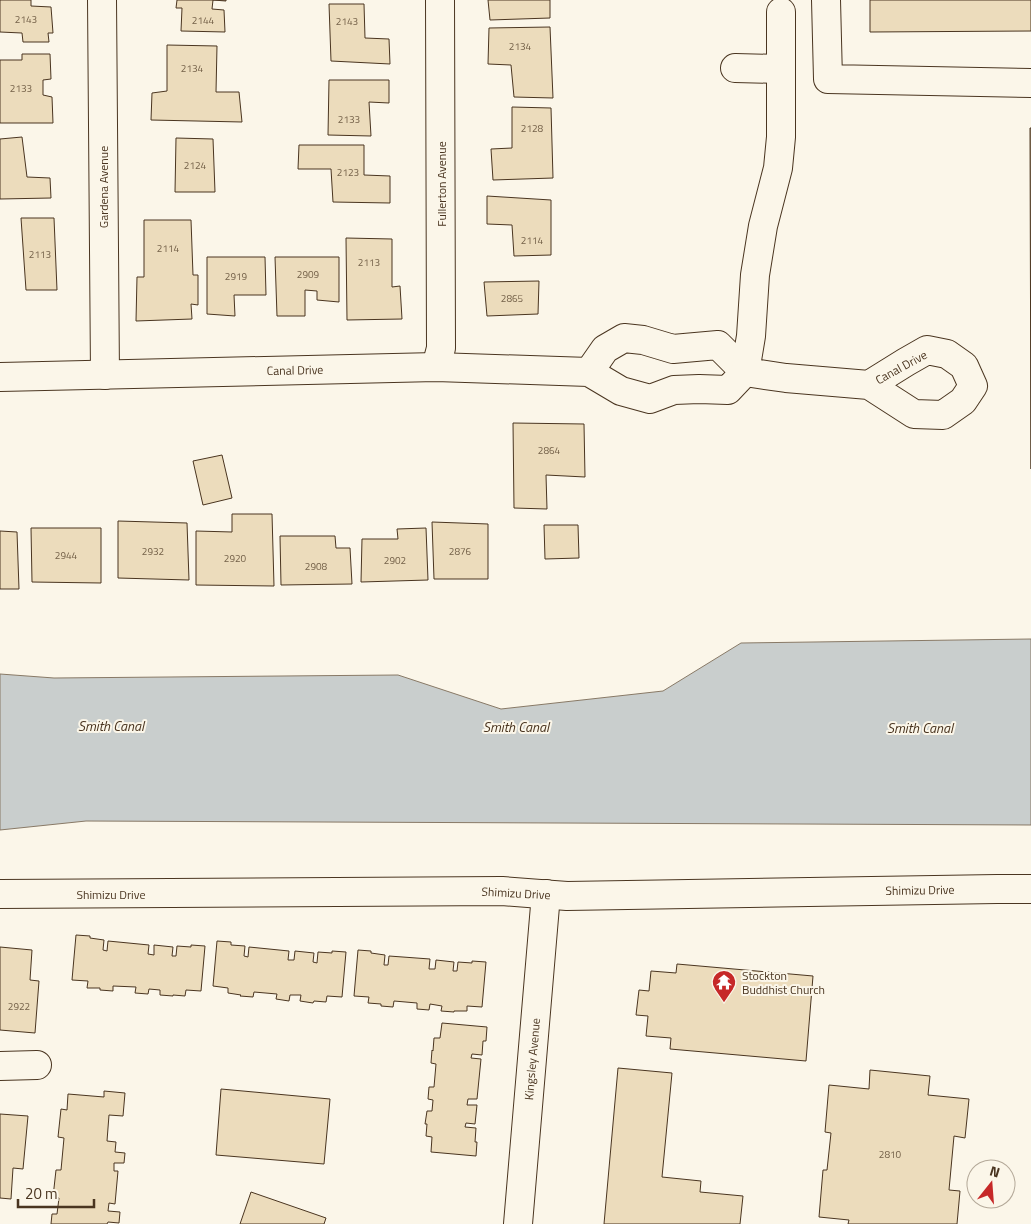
<svg xmlns="http://www.w3.org/2000/svg" width="1031" height="1224" font-family="'Titillium Web',sans-serif">
<style>
.water{fill:#c9cecd;stroke:#887966}
.building{fill:#ecdcbc;stroke:#4a3520}
.lines{fill:none;stroke-linecap:round;stroke-linejoin:round}
.minor-casing{stroke:#4a3520;stroke-width:30}
.minor{stroke:#fbf6e9;stroke-width:28}
.labels{text-anchor:middle;dominant-baseline:central;stroke-width:4;stroke-linejoin:round;paint-order:stroke}
.number-label{font-size:10px;fill:#725f47}
.street-label{font-size:12px;fill:#4a3520;stroke:#fbf6e9}
.poi-label{font-size:12px;fill:#4a3520;stroke:#fbf6e9;text-anchor:start}
.water-label{font-size:14px;font-style:italic;fill:#4a3520;stroke:#fbf6e9}
</style>
<rect width="100%" height="100%" fill="#fbf6e9"/>
<path class="water" d="M1031 639V825L86 821 0 830V674L54 678 398 675 501 709 663 691 741 643Z"/>
<g class="building">
<path d="M0 0H31V6L51 7 53 33H48L49 42H23L22 33 0 32Z"/>
<path d="M177 0H226V1L213 0 212 9 224 10 225 32 181 31 182 8H176Z"/>
<path d="M488 0H550V18L490 20Z"/>
<path d="M870 0H1031V31L870 32Z"/>
<path d="M329 4H364L365 38 389 39 390 64 331 61Z"/>
<path d="M550 27 553 98 514 97 511 65 488 64 489 28Z"/>
<path d="M167 45 217 46 216 92H239L242 122 151 120 152 93 167 91Z"/>
<path d="M22 54H50L51 79 43 80V95L52 97 53 123H0V60H22Z"/>
<path d="M329 80H389V103L369 102 371 136 328 135Z"/>
<path d="M512 107 551 108 553 178 493 180 491 149 512 148Z"/>
<path d="M1030 128H1031V469Z"/>
<path d="M22 137 27 177 50 178 51 198 0 199V139Z"/>
<path d="M176 138 213 139 215 192H175Z"/>
<path d="M299 145H364V175L390 176V203L333 202 331 169H298Z"/>
<path d="M487 196 551 200V255L514 256 512 225 487 224Z"/>
<path d="M21 218H54L57 290H26Z"/>
<path d="M144 220H191L193 275H198V305L191 304 192 319 136 321 137 277H144Z"/>
<path d="M346 238 392 239V287L400 286 402 319 347 320Z"/>
<path d="M207 257H265L266 295H234L235 316 207 314Z"/>
<path d="M275 257H339V302L317 300V291L305 290V316H277Z"/>
<path d="M539 281 538 314 487 316 484 282Z"/>
<path d="M513 423 584 424 585 477 546 475 547 509 514 508Z"/>
<path d="M222 455 232 498 203 505 193 461Z"/>
<path d="M232 514H272L274 586 196 585V531L232 532Z"/>
<path d="M118 521 187 523 189 580 118 578Z"/>
<path d="M432 522 488 524V579H434Z"/>
<path d="M544 525H578L579 558 545 559Z"/>
<path d="M31 528H101V583L32 582Z"/>
<path d="M426 528 428 580 361 582 362 539H398L397 529Z"/>
<path d="M0 531 17 532 19 589H0Z"/>
<path d="M280 536H335L336 548H350L352 584 281 585Z"/>
<path d="M76 935 90 936V938L104 940 103 950 107 951 108 941 149 945 148 954 154 955V945L173 947 172 956H176L177 946 191 947V945L205 946 201 991 186 990 185 996 173 995V996L160 995V990L149 989 148 994 135 993 136 987 113 986V991L100 990V988H87L88 981 72 980Z"/>
<path d="M217 941 231 942V945L245 946 244 956 248 957 249 947 289 951 288 960H294L295 951 314 953 313 962 317 963 318 952 332 953V951L346 952 342 997 327 996 326 1002 314 1001 313 1003 300 1001 301 995H290L289 1001 276 999 277 994 254 992 253 997 240 996 241 995 228 993V988L213 986Z"/>
<path d="M0 947 32 950 30 980 39 981 35 1033 0 1030Z"/>
<path d="M358 950 371 951V953L385 955 384 965H388L389 956 430 959 429 969H435L436 960 454 962 453 971H457L458 962 472 963V961L486 962 482 1007 467 1006V1011H454V1012L441 1011 442 1006 430 1004 429 1010 417 1009V1003L394 1001 393 1007 381 1006V1004L368 1003 369 997 354 996Z"/>
<path d="M677 964 813 976 806 1061 670 1049 671 1038 646 1036 648 1016 636 1015 639 990 649 991 651 971 676 973Z"/>
<path d="M442 1023 487 1027 486 1041H483L482 1055 472 1054 471 1058 481 1059 477 1099H468L467 1105H477L475 1124 466 1123 465 1127 476 1128 475 1142H477L476 1156 431 1152 432 1137 426 1136 427 1124H425L427 1111H432L433 1100 428 1099 429 1087H434L436 1064 431 1063 432 1050 433 1051 434 1038H440Z"/>
<path d="M618 1068 672 1073 662 1177 701 1181 700 1192 743 1196 740 1224H604Z"/>
<path d="M870 1070 930 1076 928 1095 969 1099 965 1138 954 1136 949 1190 960 1191 957 1224H848L849 1220 819 1217 823 1170H827L831 1133 825 1132 829 1085 869 1089Z"/>
<path d="M221 1089 330 1099 324 1164 216 1155Z"/>
<path d="M104 1091 125 1093 123 1116 109 1115 107 1141 116 1142 115 1152 125 1153 124 1163H114V1171H118L115 1204 109 1203 108 1211 120 1212 119 1223 108 1222 107 1224H51L52 1214H57L59 1198 53 1197 56 1170H61L64 1138 58 1137 61 1109 67 1110 68 1094 104 1097Z"/>
<path d="M0 1114 28 1116 23 1169 13 1168 11 1199 0 1198Z"/>
<path d="M251 1192 326 1218 324 1224H240Z"/>
</g>
<g class="lines">
<g class="minor-casing">
<g id="minor">
<path d="M102 0 105 375"/>
<path d="M826 0 828 79 1031 83"/>
<path d="M735 68 781 69"/>
<path d="M436 367 441 348 440 0"/>
<path d="M589 372 605 349 624 338 643 340 673 349 718 345 745 372 786 378 869 385 914 414 943 415 963 401 973 386 964 366 947 354 927 350 906 362 869 385"/>
<path d="M745 372 751 336 755 275 763 226 778 168 781 137V12"/>
<path d="M0 377 436 367 589 372 621 391 650 399 674 390 699 389 728 390 745 372"/>
<path d="M0 894 502 891 567 896 997 889H1031"/>
<path d="M0 1066 37 1065"/>
<path d="M518 1224 546 894"/>
</g>
</g>
<use href="#minor" class="minor"/>
</g>
<defs>
<g id="temple-pin" transform="scale(1.25)"><path d="M0 17L-7.5 6A9.5 9.5 0 1 1 7.5 6Z" fill="#c62828" stroke="#fbf6e9"/><path d="M0-6L5-2H3V0L6.5 2.5H4V6H1.5V3h-3V6H-4V2.5H-6.5L-3 0V-2H-5Z" fill="#fff"/></g>
</defs>
<g fill-rule="evenodd">
<use href="#temple-pin" x="724" y="982"/>
</g>
<g class="labels">
<g class="number-label">
<text x="26" y="19">2143</text>
<text x="203" y="20">2144</text>
<text x="347" y="21">2143</text>
<text x="520" y="46">2134</text>
<text x="192" y="68">2134</text>
<text x="21" y="88">2133</text>
<text x="349" y="119">2133</text>
<text x="532" y="128">2128</text>
<text x="195" y="165">2124</text>
<text x="348" y="172">2123</text>
<text x="532" y="240">2114</text>
<text x="168" y="248">2114</text>
<text x="40" y="254">2113</text>
<text x="369" y="262">2113</text>
<text x="308" y="274">2909</text>
<text x="236" y="276">2919</text>
<text x="512" y="298">2865</text>
<text x="549" y="450">2864</text>
<text x="153" y="551">2932</text>
<text x="460" y="551">2876</text>
<text x="66" y="555">2944</text>
<text x="235" y="558">2920</text>
<text x="395" y="560">2902</text>
<text x="316" y="566">2908</text>
<text x="19" y="1006">2922</text>
<text x="890" y="1154">2810</text>
</g>
<g class="street-label">
<text transform="translate(441 184) rotate(-90)">Fullerton Avenue</text>
<text transform="translate(103 187) rotate(-90)">Gardena Avenue</text>
<text transform="translate(901 367) rotate(-29)">Canal Drive</text>
<text transform="translate(295 370) rotate(-1)">Canal Drive</text>
<text transform="translate(920 890) rotate(-1)">Shimizu Drive</text>
<text transform="translate(516 893) rotate(3)">Shimizu Drive</text>
<text x="111" y="894">Shimizu Drive</text>
<text transform="translate(532 1059) rotate(-85)">Kingsley Avenue</text>
</g>
<g class="poi-label">
<text x="742" y="975">Stockton<tspan x="742" dy="14">Buddhist Church</tspan></text>
</g>
<g class="water-label">
<text x="111" y="725">Smith Canal</text>
<text x="516" y="726">Smith Canal</text>
<text x="920" y="727">Smith Canal</text>
</g>
</g>
<g transform="translate(991 1184) rotate(17)"><circle r="24" fill="#fbf6e9" stroke="#b4a999"/>
<path d="M0-4L9 19L0 12L-9 19Z" fill="#c62828"/>
<text y="-8" font-size="14" font-weight="bold" text-anchor="middle" fill="#4a3520">N</text>
</g>
<path d="M18 1199v8h76v-8" fill="none" stroke="#4a3520" stroke-width="2.5"/>
<text x="25" y="1199" font-size="15" fill="#4a3520" stroke="#fbf6e9" stroke-width="4" paint-order="stroke">20 m</text>
</svg>
